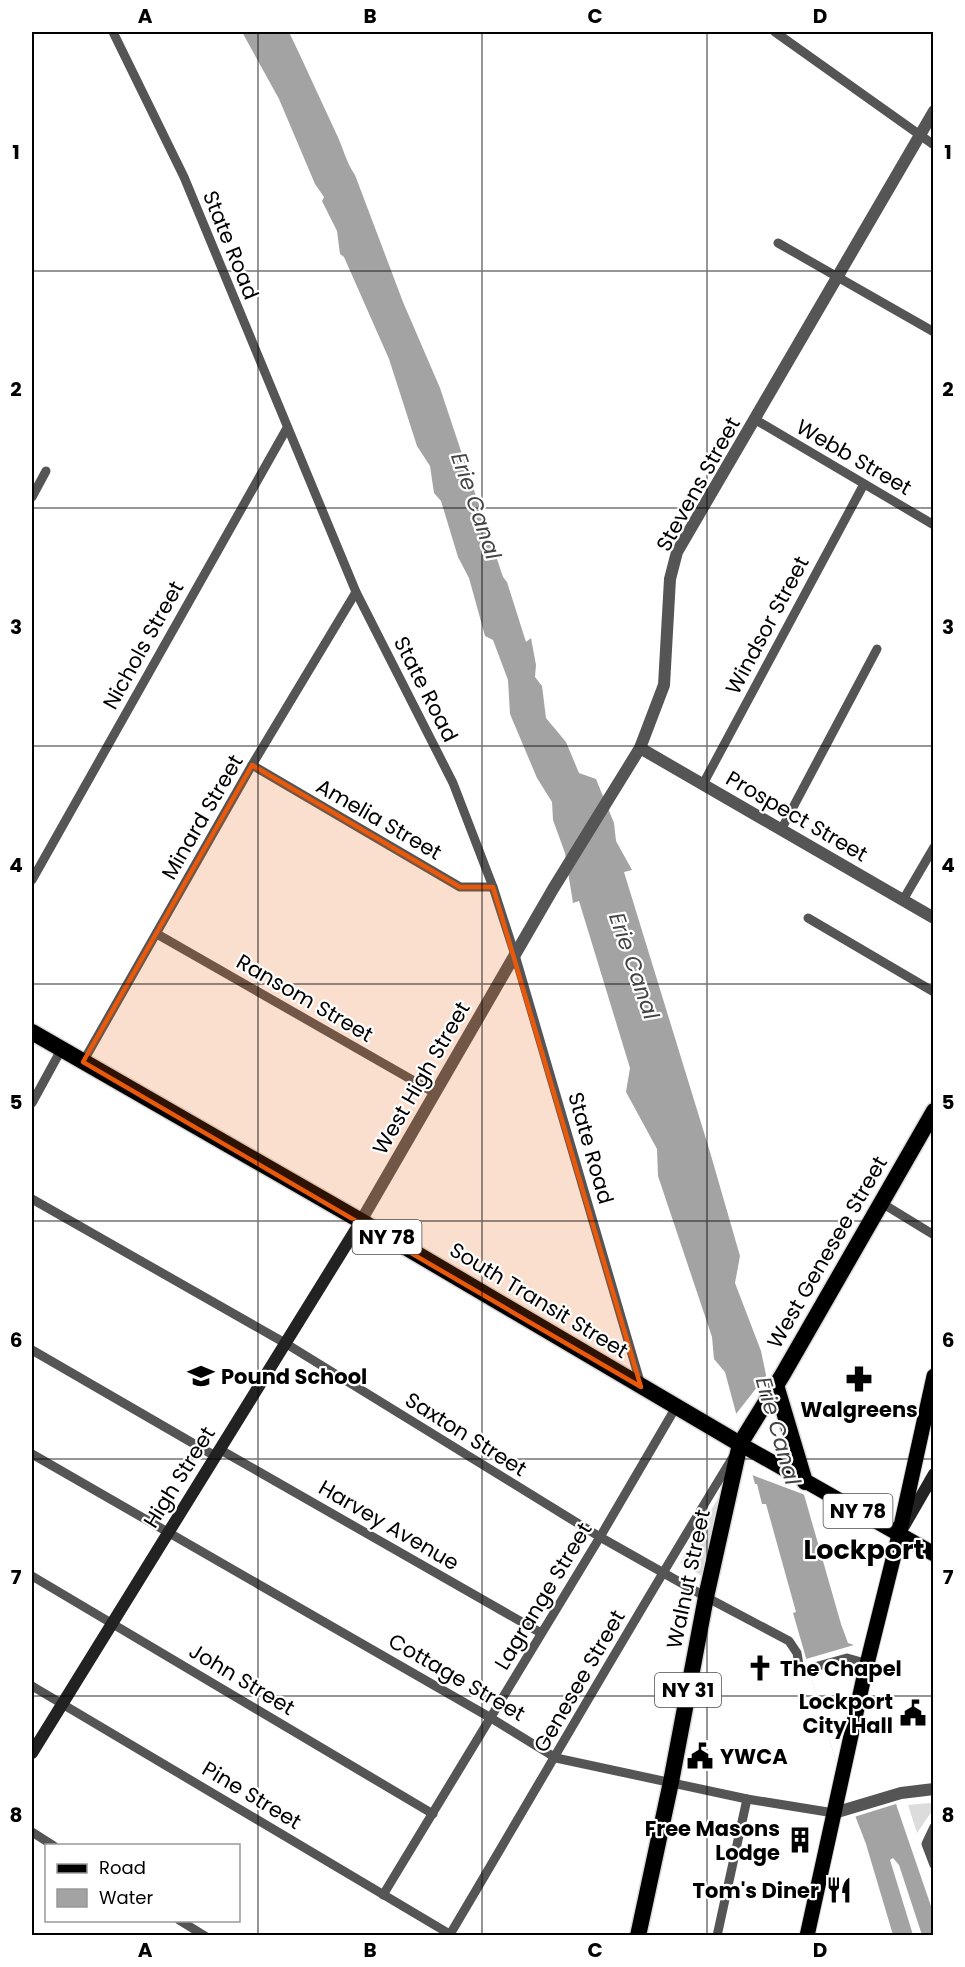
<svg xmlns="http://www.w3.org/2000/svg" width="965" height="1967" font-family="Poppins,sans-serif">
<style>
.green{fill:#dcdcdc}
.water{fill:#a3a3a3}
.pier{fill:#fff}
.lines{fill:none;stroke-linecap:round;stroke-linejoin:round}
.primary-casing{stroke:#dbdbdb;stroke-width:17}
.trunk-casing{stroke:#dbdbdb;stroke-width:19}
.minor{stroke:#555;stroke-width:9}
.tertiary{stroke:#555;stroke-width:12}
.secondary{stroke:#222;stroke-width:12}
.primary{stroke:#000;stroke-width:15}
.trunk{stroke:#000;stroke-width:16}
.marked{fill:#e8590c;fill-opacity:0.2;stroke:#e8590c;stroke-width:4.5;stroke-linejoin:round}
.grid{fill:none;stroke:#000;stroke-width:1.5;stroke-opacity:0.55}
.labels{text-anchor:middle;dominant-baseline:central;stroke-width:4.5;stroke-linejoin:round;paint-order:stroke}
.shield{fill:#fff;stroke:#4c4c4c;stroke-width:1.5}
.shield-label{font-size:20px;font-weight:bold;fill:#000}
.street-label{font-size:21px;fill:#000;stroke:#fff}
.poi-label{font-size:21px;font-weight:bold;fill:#000;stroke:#fff;text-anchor:start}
.water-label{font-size:22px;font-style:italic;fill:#444;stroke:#fff}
.district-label{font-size:27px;font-weight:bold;fill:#000;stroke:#fff}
.neatline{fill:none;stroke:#000;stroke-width:2}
.grid-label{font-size:20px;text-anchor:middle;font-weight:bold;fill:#000}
</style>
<rect width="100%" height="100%" fill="#fff"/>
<g class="green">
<path d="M720 1495 704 1574 702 1576 680 1563Z"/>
<path d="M930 1803 932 1805V1811L917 1833 908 1805Z"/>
</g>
<path class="water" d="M242 32H289C305 65 320 99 336 133 343 147 346 162 355 175L403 302 440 388 503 577 507 582 526 642 531 638 536 665 535 677 542 686 546 718 566 742 579 773 596 779 614 823 616 841 632 870 624 872 710 1152 740 1256 735 1283 761 1351 766 1375 805 1498 841 1624 848 1643 854 1645 897 1807 933 1912V1935H922L899 1865 893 1858 890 1860 913 1935H893L866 1844 841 1779 793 1613 796 1612 766 1504H762L757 1484H755L725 1372 714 1359 712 1337 658 1176 657 1149 626 1092 630 1068 579 901 573 903 565 853 553 820 552 802 537 778 510 714 508 680 493 640 485 636 469 578 458 557 441 501 434 493 430 466 417 446 389 359 344 257 340 254 337 231 322 201 324 197 315 184 279 99Z"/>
<g class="pier">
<path d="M769 1372 808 1496 752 1475 736 1414Z"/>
<path d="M854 1645H856L863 1666 899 1803 854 1817 841 1779 806 1659Z"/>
</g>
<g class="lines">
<g class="primary-casing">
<g id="primary">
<path d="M740 1444 934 1554"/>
<path d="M807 1936 865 1672 899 1535 934 1376"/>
</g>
</g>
<g class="trunk-casing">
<g id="trunk">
<path d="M32 1032 361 1221 740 1444"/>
<path d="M776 1385 805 1482"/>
<path d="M638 1936 671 1782 706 1597 740 1444 783 1374 934 1111"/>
</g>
</g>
<g class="minor">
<path d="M113 32 184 177 356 592 453 783 493 887 515 955 641 1385"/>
<path d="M775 32 934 145"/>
<path d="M778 243 934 332"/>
<path d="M756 420 934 525"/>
<path d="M32 497 46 471"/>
<path d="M252 765 460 887H493"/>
<path d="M703 784 864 484"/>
<path d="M781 830 877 649"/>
<path d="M32 880 287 428"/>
<path d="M903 900 934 847"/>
<path d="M808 918 934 992"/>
<path d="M157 934 435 1093"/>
<path d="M83 1062 252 765 356 592"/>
<path d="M32 1103 61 1050"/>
<path d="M32 1199 285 1343 600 1537 706 1597 789 1641 797 1653 800 1671 847 1658 872 1665"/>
<path d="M880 1202 934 1235"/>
<path d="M32 1350 215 1456"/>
<path d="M219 1449 541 1633"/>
<path d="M32 1454 491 1718 556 1758 747 1799 834 1813"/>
<path d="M32 1576 433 1814"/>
<path d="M32 1686 453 1936"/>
<path d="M934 1827 926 1844 934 1865"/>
<path d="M32 1832 54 1846"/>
<path d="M383 1895 600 1537 676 1407"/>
<path d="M179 1920 205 1936"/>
<path d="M449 1936C544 1776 636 1615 733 1457"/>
<path d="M717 1936 747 1799"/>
</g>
<g class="tertiary">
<path d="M640 748 934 918"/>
<path d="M361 1221 553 889 640 748 664 685 670 579 677 552 934 111"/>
<path d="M834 1813 901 1793 934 1789"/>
</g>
<g class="secondary">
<path d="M904 1526 934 1474"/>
<path d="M32 1753 361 1221"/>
</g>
<use href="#primary" class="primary"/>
<use href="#trunk" class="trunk"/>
</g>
<path class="marked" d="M252 765 460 887H493L641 1387 83 1062Z"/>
<path class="grid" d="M258 32V1936M482 32V1936M707 32V1936M32 271H934M32 508H934M32 746H934M32 984H934M32 1221H934M32 1459H934M32 1696H934"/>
<defs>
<g id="school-bare" transform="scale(2.07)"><path d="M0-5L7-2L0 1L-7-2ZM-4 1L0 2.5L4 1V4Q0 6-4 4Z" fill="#000" stroke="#fff" stroke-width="2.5" paint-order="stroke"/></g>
<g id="pharmacy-bare" transform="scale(2.07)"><path d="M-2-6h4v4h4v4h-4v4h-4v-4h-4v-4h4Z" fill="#000" stroke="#fff" stroke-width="2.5" paint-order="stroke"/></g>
<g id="church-bare" transform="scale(2.07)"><path d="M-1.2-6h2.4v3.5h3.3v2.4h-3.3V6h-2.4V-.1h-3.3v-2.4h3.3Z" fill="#000" stroke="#fff" stroke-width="2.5" paint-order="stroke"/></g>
<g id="civic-bare" transform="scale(2.07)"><path d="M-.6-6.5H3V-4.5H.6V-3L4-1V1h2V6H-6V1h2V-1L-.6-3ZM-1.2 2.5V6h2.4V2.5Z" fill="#000" stroke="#fff" stroke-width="2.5" paint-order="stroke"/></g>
<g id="building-bare" transform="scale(2.07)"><path d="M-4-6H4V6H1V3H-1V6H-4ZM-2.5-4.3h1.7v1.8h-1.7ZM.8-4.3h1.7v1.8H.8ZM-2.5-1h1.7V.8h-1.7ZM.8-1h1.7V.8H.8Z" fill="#000" stroke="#fff" stroke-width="2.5" paint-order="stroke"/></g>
<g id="restaurant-bare" transform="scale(2.07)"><path d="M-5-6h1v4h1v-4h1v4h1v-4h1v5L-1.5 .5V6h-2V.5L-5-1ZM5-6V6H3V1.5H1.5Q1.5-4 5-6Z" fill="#000" stroke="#fff" stroke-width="2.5" paint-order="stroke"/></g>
</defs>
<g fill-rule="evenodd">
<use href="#school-bare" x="201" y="1376"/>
<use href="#pharmacy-bare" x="859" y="1379"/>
<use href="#church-bare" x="760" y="1668"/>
<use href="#civic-bare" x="913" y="1713"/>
<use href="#civic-bare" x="700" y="1756"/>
<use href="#building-bare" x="800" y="1840"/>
<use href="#restaurant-bare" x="839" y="1890"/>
</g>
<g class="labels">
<g class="shield">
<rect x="352.5" y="1220" width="69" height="34" rx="4.5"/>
<rect x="823.5" y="1494" width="69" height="34" rx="4.5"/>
<rect x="655" y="1673" width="66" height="34" rx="4.5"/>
</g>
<g class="shield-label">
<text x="387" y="1237">NY 78</text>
<text x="858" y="1511">NY 78</text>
<text x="688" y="1690">NY 31</text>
</g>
<g class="street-label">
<text transform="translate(231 245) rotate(68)">State Road</text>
<text transform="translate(854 457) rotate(30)">Webb Street</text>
<text transform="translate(698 484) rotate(-61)">Stevens Street</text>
<text transform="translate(767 625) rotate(-62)">Windsor Street</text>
<text transform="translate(143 645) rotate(-61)">Nichols Street</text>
<text transform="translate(426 689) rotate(63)">State Road</text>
<text transform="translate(797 816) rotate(30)">Prospect Street</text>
<text transform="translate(202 817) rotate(-60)">Minard Street</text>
<text transform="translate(379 819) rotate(30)">Amelia Street</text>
<text transform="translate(305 998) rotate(30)">Ransom Street</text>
<text transform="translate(421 1078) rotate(-60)">West High Street</text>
<text transform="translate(591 1148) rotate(74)">State Road</text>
<text transform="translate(827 1252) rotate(-60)">West Genesee Street</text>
<text transform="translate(539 1300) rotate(31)">South Transit Street</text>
<text transform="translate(466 1434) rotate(32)">Saxton Street</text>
<text transform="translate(179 1477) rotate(-58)">High Street</text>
<text transform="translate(389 1525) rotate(30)">Harvey Avenue</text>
<text transform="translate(688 1579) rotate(-78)">Walnut Street</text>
<text transform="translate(543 1596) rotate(-59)">Lagrange Street</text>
<text transform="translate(457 1677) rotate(30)">Cottage Street</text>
<text transform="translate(242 1679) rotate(31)">John Street</text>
<text transform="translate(579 1681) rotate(-60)">Genesee Street</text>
<text transform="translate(252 1795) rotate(31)">Pine Street</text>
</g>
<g class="poi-label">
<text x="221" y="1376">Pound School</text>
<text x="859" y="1409" text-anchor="middle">Walgreens</text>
<text x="780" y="1668">The Chapel</text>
<text x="893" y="1701" text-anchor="end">Lockport<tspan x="893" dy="24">City Hall</tspan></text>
<text x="720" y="1756">YWCA</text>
<text x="780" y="1828" text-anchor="end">Free Masons<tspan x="780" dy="24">Lodge</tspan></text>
<text x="819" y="1890" text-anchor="end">Tom's Diner</text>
</g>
<g class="water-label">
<text transform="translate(476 506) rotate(71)">Erie Canal</text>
<text transform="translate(634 966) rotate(71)">Erie Canal</text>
<text transform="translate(778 1431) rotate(74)">Erie Canal</text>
</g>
<g class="district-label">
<text x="864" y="1549">Lockport</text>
</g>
</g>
<rect width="965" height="1967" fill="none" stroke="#ffffff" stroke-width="66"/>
<rect x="45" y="1844" width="195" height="78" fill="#ffffff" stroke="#999999" stroke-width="1.5"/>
<rect x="57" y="1864" width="30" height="9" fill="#000000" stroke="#999999" stroke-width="1.5"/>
<text x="99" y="1874" font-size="18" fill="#000000">Road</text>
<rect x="57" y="1889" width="30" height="18" fill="#a3a3a3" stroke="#999999" stroke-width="1.5"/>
<text x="99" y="1904" font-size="18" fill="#000000">Water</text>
<rect x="33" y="33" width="899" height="1901" class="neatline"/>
<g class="grid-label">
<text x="145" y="23">A</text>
<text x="370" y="23">B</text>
<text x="595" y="23">C</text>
<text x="820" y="23">D</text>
<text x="16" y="159">1</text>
<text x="948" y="159">1</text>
<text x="16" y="396">2</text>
<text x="948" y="396">2</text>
<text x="16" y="634">3</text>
<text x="948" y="634">3</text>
<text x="16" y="872">4</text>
<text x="948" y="872">4</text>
<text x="16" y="1109">5</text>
<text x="948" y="1109">5</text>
<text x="16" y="1347">6</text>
<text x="948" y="1347">6</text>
<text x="16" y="1584">7</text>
<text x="948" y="1584">7</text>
<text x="16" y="1822">8</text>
<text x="948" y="1822">8</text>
<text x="145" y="1957">A</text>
<text x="370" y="1957">B</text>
<text x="595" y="1957">C</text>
<text x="820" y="1957">D</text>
</g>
</svg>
